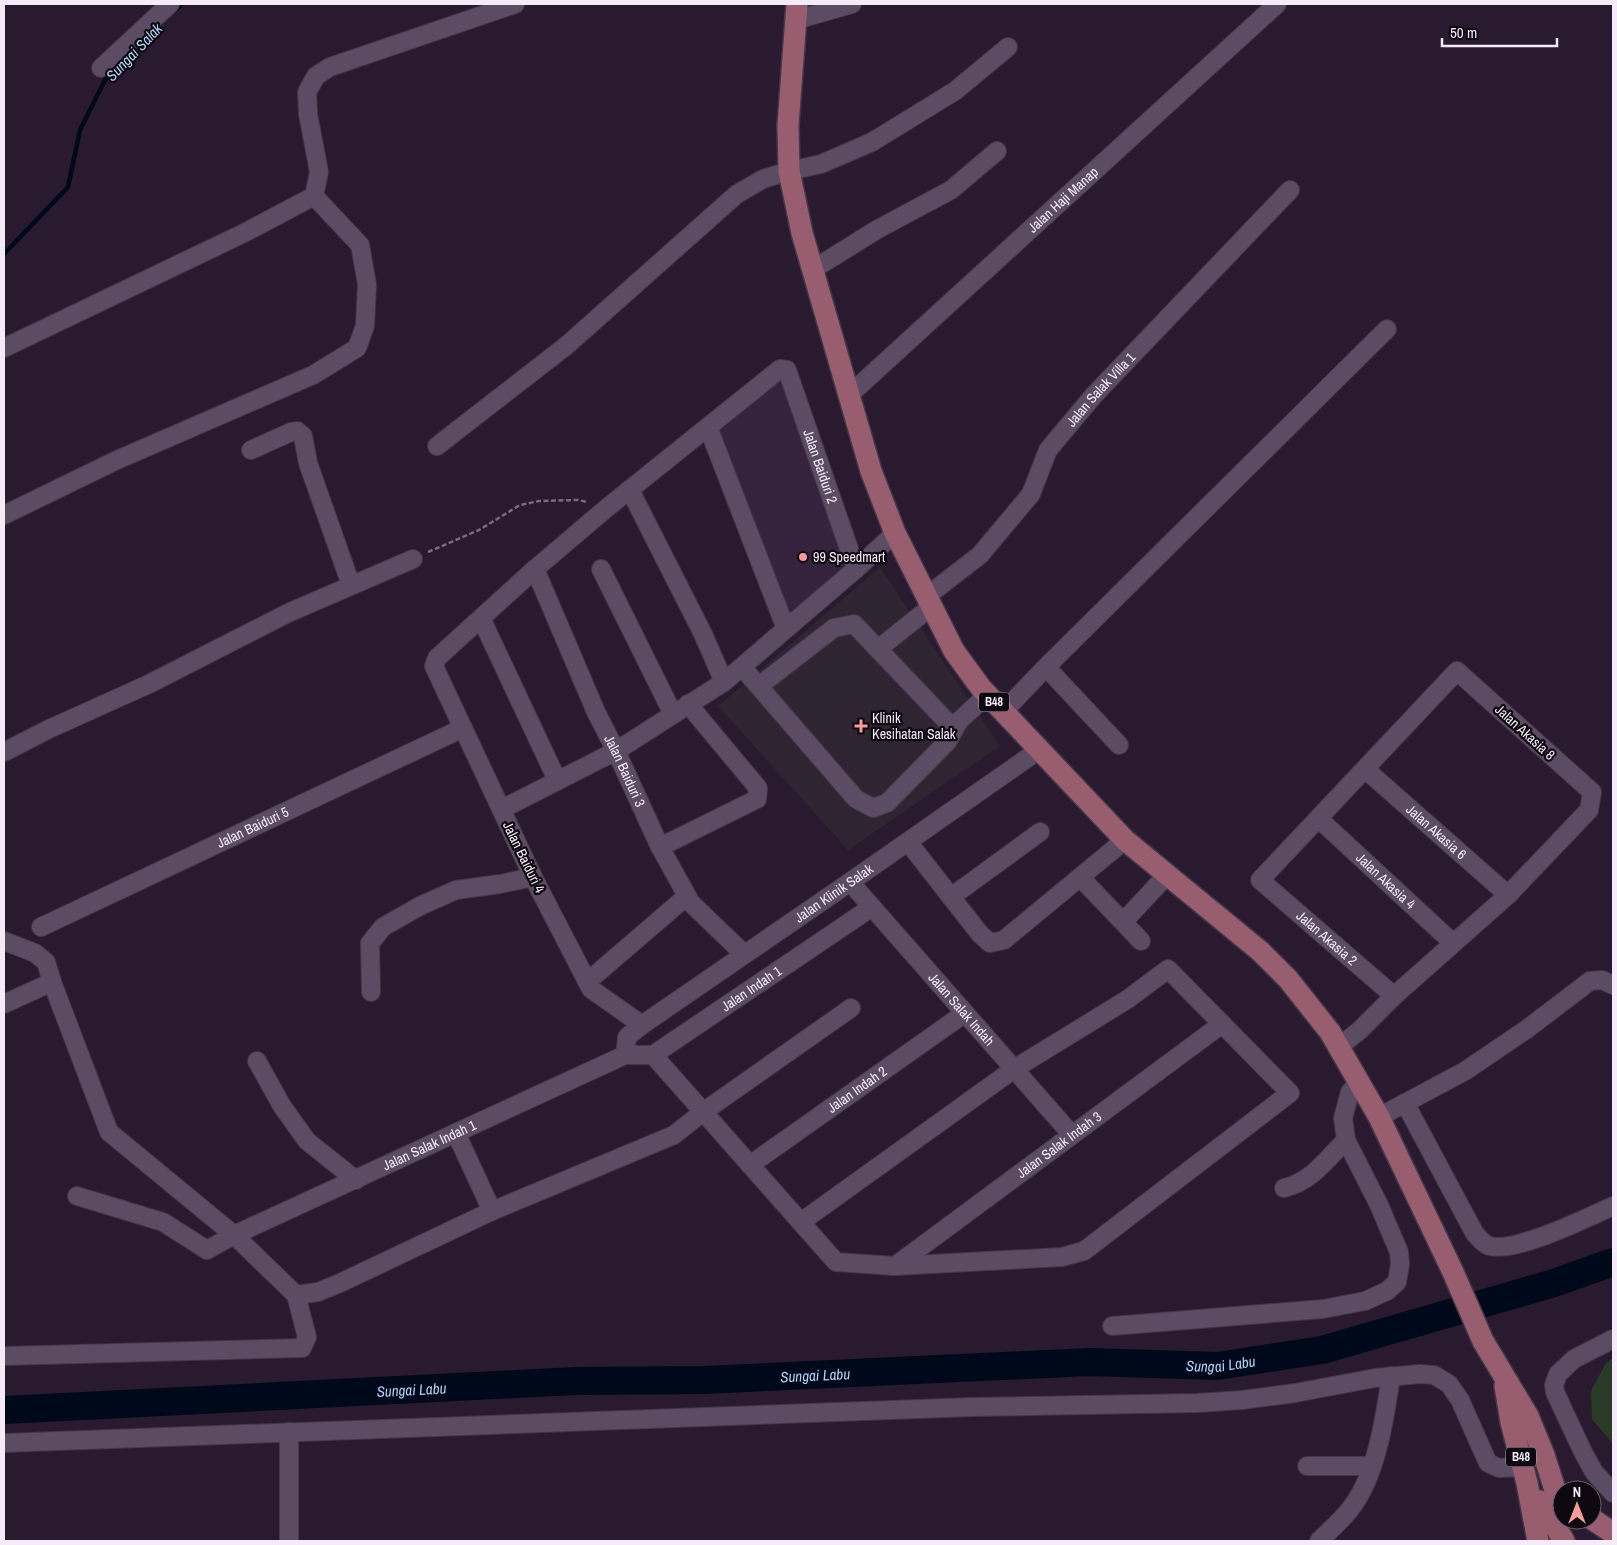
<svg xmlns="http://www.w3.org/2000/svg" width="1617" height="1545" font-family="'Archivo Narrow',sans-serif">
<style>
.built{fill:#35233d}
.medical{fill:#2f2432}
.green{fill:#293b26}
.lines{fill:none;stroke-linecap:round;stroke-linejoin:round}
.stream{stroke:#00091a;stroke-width:4.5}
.river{stroke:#00091a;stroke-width:28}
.minor-casing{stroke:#433748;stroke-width:20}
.major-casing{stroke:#433748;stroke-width:24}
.path{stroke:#786b7d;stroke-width:2.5;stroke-dasharray:5 2.5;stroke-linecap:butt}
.minor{stroke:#5c4c63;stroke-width:18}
.major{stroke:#985e6f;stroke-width:21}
.poi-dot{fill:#f59b9a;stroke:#0e0811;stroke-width:2}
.labels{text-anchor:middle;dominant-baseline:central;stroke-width:4.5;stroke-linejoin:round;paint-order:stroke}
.shield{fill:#0e0811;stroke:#afa6b3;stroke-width:1}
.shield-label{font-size:12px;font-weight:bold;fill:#f4eaf8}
.street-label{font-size:14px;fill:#f4eaf8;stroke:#0e0811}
.poi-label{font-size:14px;fill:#f4eaf8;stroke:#0e0811;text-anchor:start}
.water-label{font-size:15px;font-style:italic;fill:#b0d3f6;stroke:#0e0811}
</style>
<rect width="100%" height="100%" fill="#291a2f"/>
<path class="built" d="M783 375 849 565 788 621 715 430Z"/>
<path class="medical" d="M880 567 1000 746 848 850 718 706Z"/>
<path class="green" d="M1613 1358V1444L1592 1419 1591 1391 1606 1363Z"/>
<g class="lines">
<g class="stream">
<path d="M174 11 182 4"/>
<path d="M4 254 68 187 80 130 108 74 124 58"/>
</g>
<path class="river" id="s1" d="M4 1410 575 1381 704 1380 1089 1362 1217 1366 1322 1350 1554 1283 1613 1262"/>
<g class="minor-casing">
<g id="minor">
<path d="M796 20 852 4"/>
<path d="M101 68 170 4"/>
<path d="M812 270 878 229 951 190 997 151"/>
<path d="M4 348 244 233 314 196 319 172 308 114 307 92 316 76 330 67 515 4"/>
<path id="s2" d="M848 396 1277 4"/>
<path d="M708 427 786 629"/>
<path d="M437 446 566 346 737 194 763 179 789 171 821 164 872 142 955 91 1008 47"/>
<path d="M251 450 291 432 297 431 303 436 308 463 351 585"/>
<path d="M630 490 703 634 724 682"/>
<path d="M4 515 117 460 313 375 357 348 365 326 367 284 360 245 314 196"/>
<path id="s3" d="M535 569 596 712 616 751 660 847 691 903 744 954"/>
<path d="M601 569 673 714"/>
<path id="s4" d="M927 596 980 555 1031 494 1048 450 1094 395 1290 190"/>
<path d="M481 618 557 780"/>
<path d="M878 649 932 606"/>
<path d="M742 667 856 799 873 808 887 803 947 742 959 721 987 695"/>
<path d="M1046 667 1119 745"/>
<path d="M759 686 834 628 854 624 954 729"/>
<path d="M1003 712 1046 667 1387 329"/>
<path d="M4 752 49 729 149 684 288 613 413 559"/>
<path id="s5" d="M1365 769 1508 895"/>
<path d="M502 809 616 751 724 682 856 569 895 533"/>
<path id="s6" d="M1319 819 1453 943"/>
<path d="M908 842 980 934 990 943 1004 940 1125 840"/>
<path d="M660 847 757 799 758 788 688 704"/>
<path d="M1080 877 1141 941"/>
<path id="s7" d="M850 882 1072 1135"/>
<path d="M951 897 1040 832"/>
<path d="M1123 922 1166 876"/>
<path id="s8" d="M41 927 463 728"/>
<path d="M4 941 35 953 46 962 52 982 109 1132 234 1235 296 1295 307 1337 302 1348 4 1356"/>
<path d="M587 982 687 896"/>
<path d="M371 992 370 943 383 927 420 906 456 890 500 884 533 877"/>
<path d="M4 1004 52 982"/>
<path id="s9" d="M642 1025 591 989 533 877 439 677 434 666 437 658 535 569 608 507 780 369 787 370 856 569"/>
<path id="s10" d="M1339 1047 1360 1030 1394 996 1508 895 1589 810 1592 792 1457 671 1260 880 1394 996"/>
<path id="s11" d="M625 1055 627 1037 642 1025 850 882 1039 750"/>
<path d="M653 1055 836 1262 895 1266 1062 1257 1084 1251 1290 1093 1168 969 1128 999 1014 1069 801 1222"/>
<path d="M257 1061 282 1106 307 1141 356 1180"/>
<path d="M1405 1103 1475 1234C1478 1237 1483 1243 1487 1245 1511 1256 1588 1217 1613 1206"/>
<path d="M1379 1117 1465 1071 1527 1029 1590 981 1602 980 1613 985"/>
<path d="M456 1133 492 1211"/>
<path id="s12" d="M750 1165 965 1013"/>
<path d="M1284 1188C1311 1182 1327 1159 1346 1140"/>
<path id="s13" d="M77 1196 163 1222 207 1250 234 1235 625 1055H653L872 907"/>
<path id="s14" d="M895 1266 1222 1024"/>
<path d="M296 1295 318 1292 340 1283 492 1211 674 1135 703 1112 851 1008"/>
<path d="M1112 1326 1323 1309 1365 1301 1387 1291 1397 1282 1400 1264 1399 1252 1379 1205 1346 1140 1343 1118 1350 1092 1360 1081"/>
<path d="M1613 1339 1574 1359 1558 1374 1554 1385 1555 1392 1566 1416 1584 1454 1594 1472 1613 1493"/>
<path d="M289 1432V1541"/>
<path d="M4 1443 972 1407 1197 1403 1242 1400 1295 1393 1375 1378 1420 1374 1434 1375 1449 1384 1460 1400 1488 1463 1499 1468 1524 1467"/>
<path d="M1307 1466H1371"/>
<path d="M1319 1541C1330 1530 1342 1520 1351 1508 1377 1475 1385 1416 1391 1376"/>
</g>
</g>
<g class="major-casing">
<g id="major">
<path d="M797 4 788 125 789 171 802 233 871 471 895 533 954 651 981 688 1125 840 1260 951 1288 979 1330 1032 1379 1117 1453 1272 1483 1341 1528 1416 1544 1455 1562 1512"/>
<path d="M1505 1386 1511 1422 1527 1483 1538 1541"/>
<path d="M1540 1501 1564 1541"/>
<path d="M1592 1519 1613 1533"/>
</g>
</g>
<path class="path" d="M428 552 479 530 520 505 539 501 578 500 587 502"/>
<use href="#minor" class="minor"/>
<use href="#major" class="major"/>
</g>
<g class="poi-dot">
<circle cx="803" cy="557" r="5"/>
<path d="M858.5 718.5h5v5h5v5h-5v5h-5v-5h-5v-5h5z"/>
</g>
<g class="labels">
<g class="shield">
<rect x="979" y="692.5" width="30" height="19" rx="4"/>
<rect x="1506" y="1447.5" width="30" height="19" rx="4"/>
</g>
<g class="shield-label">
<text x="994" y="702">B48</text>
<text x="1521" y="1457">B48</text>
</g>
<g class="street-label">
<text stroke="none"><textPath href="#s2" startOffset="291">Jalan Haji Manap</textPath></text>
<text stroke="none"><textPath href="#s4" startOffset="274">Jalan Salak Villa 1</textPath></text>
<text stroke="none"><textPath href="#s9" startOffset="988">Jalan Baiduri 2</textPath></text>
<text transform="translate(1525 732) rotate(42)">Jalan Akasia 8</text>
<text stroke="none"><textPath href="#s3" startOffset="221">Jalan Baiduri 3</textPath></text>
<text stroke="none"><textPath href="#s8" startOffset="234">Jalan Baiduri 5</textPath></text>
<text stroke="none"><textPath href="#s5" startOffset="95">Jalan Akasia 6</textPath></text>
<text transform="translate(524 857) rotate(64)">Jalan Baiduri 4</text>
<text stroke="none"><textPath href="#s6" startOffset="91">Jalan Akasia 4</textPath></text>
<text stroke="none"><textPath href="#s11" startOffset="270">Jalan Klinik Salak</textPath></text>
<text stroke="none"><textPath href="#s10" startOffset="920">Jalan Akasia 2</textPath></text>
<text stroke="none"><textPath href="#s13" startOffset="750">Jalan Indah 1</textPath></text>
<text stroke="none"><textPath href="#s7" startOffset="169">Jalan Salak Indah</textPath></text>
<text stroke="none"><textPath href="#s12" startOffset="131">Jalan Indah 2</textPath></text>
<text stroke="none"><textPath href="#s13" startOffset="388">Jalan Salak Indah 1</textPath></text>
<text stroke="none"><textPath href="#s14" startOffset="204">Jalan Salak Indah 3</textPath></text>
</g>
<g class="poi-label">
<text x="813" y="557">99 Speedmart</text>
<text x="872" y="718">Klinik<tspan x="872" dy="16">Kesihatan Salak</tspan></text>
</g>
<g class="water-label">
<text transform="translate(134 52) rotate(-46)">Sungai Salak</text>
<text stroke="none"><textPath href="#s1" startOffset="1218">Sungai Labu</textPath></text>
<text stroke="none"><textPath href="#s1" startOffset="812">Sungai Labu</textPath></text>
<text stroke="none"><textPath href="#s1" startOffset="408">Sungai Labu</textPath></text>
</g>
</g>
<rect width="1617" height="1545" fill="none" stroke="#f4eaf8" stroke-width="10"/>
<g transform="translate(1577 1505)"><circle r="24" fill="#0e0811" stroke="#6a626d"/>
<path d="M0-4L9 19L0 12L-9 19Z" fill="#f59b9a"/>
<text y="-8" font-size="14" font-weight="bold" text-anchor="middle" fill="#f4eaf8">N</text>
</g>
<path d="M1442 38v8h115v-8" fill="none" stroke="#f4eaf8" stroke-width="2.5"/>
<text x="1450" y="38" font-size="15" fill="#f4eaf8" stroke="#0e0811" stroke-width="4" paint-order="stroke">50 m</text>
</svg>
